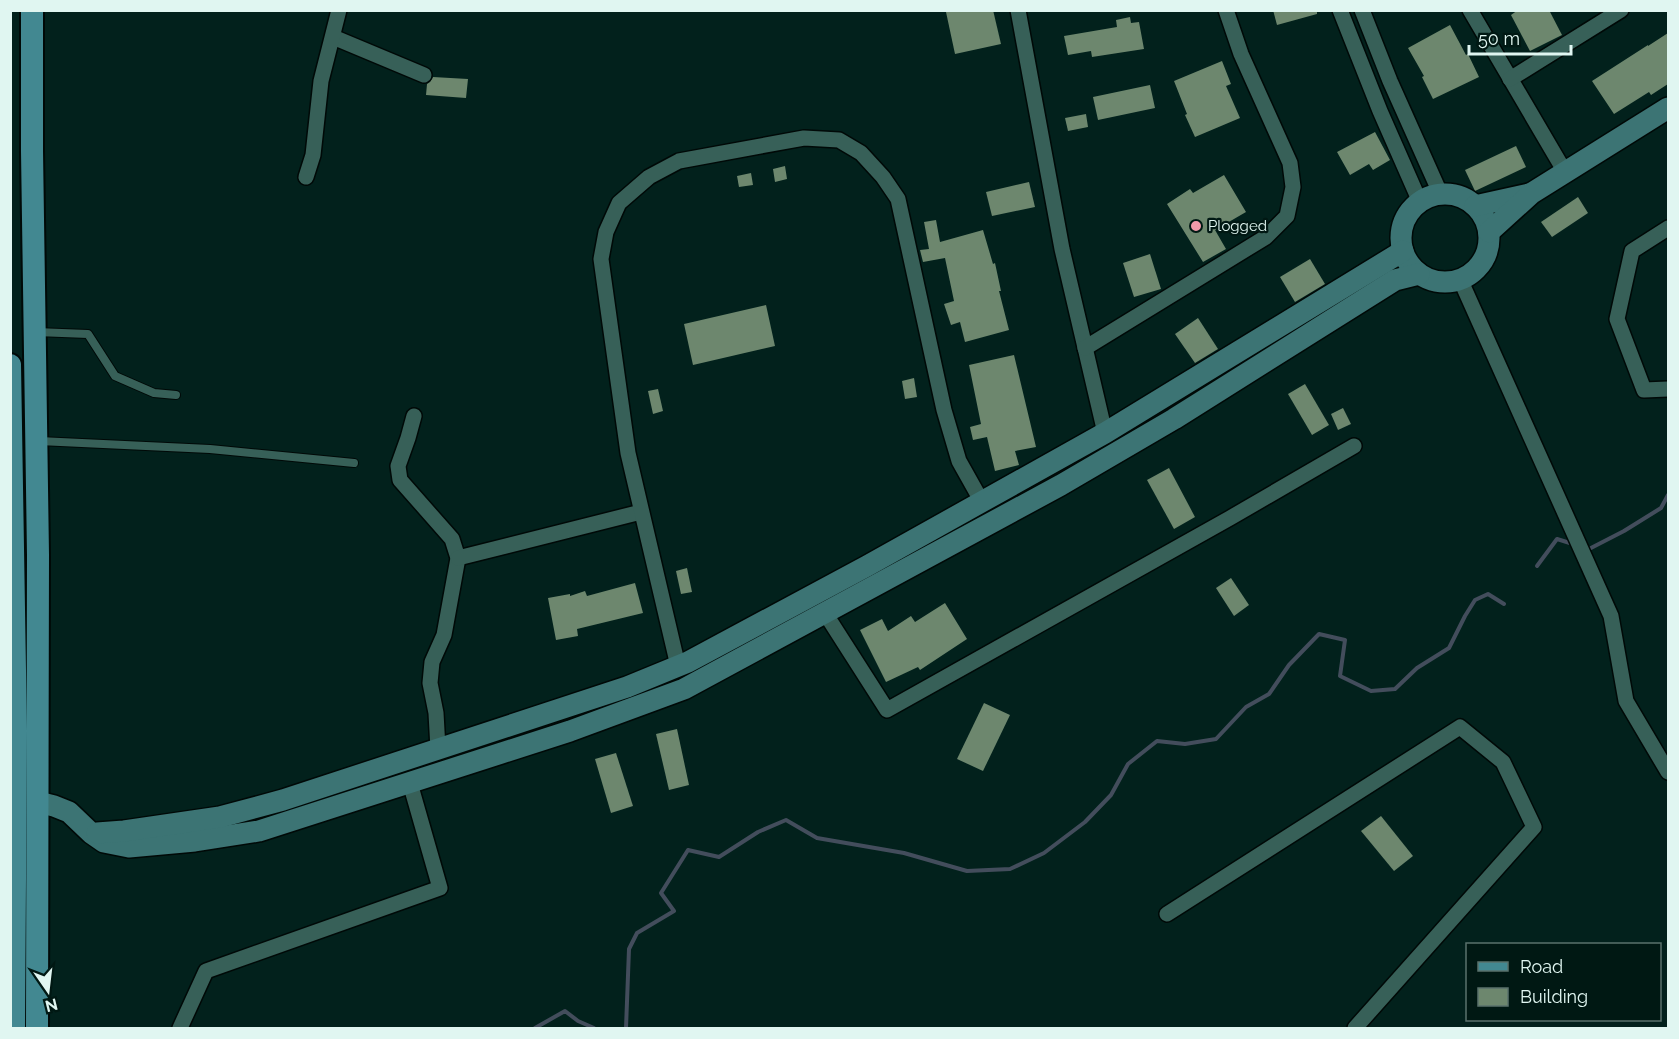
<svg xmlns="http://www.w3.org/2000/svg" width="1679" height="1039" font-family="Raleway,sans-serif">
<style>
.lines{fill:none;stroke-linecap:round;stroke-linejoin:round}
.stream{stroke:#434d5c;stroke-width:4}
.building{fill:#6d876e}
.lane-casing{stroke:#000907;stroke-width:10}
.street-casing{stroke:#000907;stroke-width:18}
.secondary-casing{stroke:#000907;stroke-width:24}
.primary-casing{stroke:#000907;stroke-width:26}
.lane{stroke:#376058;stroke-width:8}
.street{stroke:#376058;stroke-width:15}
.secondary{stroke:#3c7474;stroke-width:21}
.primary{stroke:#428891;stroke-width:22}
.poi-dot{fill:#f39aaa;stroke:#001813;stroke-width:2}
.labels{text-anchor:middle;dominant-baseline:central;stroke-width:4.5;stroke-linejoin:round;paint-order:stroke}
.poi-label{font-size:15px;fill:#e0f6f1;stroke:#001813;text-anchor:start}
</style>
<rect width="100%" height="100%" fill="#02211c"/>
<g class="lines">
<g class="stream">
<path d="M1586 548 1589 549 1624 531 1661 508 1668 495"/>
<path d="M1537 566 1557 539 1573 544"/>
<path d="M535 1028 565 1011 578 1021 594 1028"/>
<path d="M626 1028 629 949 637 933 674 911 661 893 688 850 719 857 758 832 786 820 817 838 904 853 967 871 1010 869 1044 853 1085 822 1111 795 1128 764 1157 741 1185 744 1216 739 1246 707 1269 694 1289 665 1319 634 1345 640 1340 676 1371 691 1395 689 1417 668 1449 648 1465 616 1475 600 1488 594 1504 604"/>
</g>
</g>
<g class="building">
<path d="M955 10H993L1001 44 955 54 946 12Z"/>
<path d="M1273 10H1317V14L1277 25Z"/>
<path d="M1518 10H1549L1562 35 1530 51 1511 15Z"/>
<path d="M1130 17 1131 23 1139 22 1144 49 1092 57 1091 51 1068 55 1064 36 1117 27 1116 20Z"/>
<path d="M1450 25 1466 55 1468 54 1479 77 1433 99 1422 77 1424 76 1408 48Z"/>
<path d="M1668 33V84L1651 95 1649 92 1614 114 1592 81 1648 45V46Z"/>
<path d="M1222 61 1231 84 1226 86 1240 118 1195 137 1185 115 1187 114 1174 81Z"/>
<path d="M433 77 468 79 466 98 426 95 427 84 430 82Z"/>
<path d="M1150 85 1155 108 1098 120 1093 97Z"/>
<path d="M1086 114 1088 127 1068 131 1065 118Z"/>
<path d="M1375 132 1390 160 1373 170 1369 164 1350 175 1337 152Z"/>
<path d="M1516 146 1526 167 1475 191 1465 170Z"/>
<path d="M785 166 787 179 775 182 773 169Z"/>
<path d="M751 173 753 185 739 187 737 176Z"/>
<path d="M1224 175 1246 212 1215 230 1226 249 1203 262 1167 204 1190 189 1193 193Z"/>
<path d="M1029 182 1035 207 992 216 986 192Z"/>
<path d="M1578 197 1588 213 1552 237 1541 222Z"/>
<path d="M936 220 940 242 983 230 993 264 995 263 1001 291H999L1009 330 965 342 960 322 951 325 944 304 954 301 945 258 923 262 920 250 929 249 924 222Z"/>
<path d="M1150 254 1161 289 1134 297 1123 263Z"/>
<path d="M1310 259 1325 284 1295 302 1280 277Z"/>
<path d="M766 305 775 346 693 365 684 324Z"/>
<path d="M1198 318 1218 349 1195 363 1175 334Z"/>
<path d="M1014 355 1036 447 1015 451 1019 465 995 471 987 437 973 440 970 427 981 424 969 365Z"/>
<path d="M914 378 917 397 905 399 902 381Z"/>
<path d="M1305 384 1329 425 1312 435 1288 394Z"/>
<path d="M658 389 663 411 653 414 648 391Z"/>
<path d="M1343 408 1351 424 1338 430 1331 414Z"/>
<path d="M1169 468 1195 517 1174 529 1147 480Z"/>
<path d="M687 568 692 592 681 594 676 571Z"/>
<path d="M1231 578 1249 605 1234 616 1216 588Z"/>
<path d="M635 583 643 613 577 629 578 636 556 640 548 598 570 594V596L585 591 587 596Z"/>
<path d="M945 603 967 639 920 670 918 667 886 682 860 630 882 619 888 631 911 616 915 622Z"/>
<path d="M984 703 1010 715 983 771 957 759Z"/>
<path d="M677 729 689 785 669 790 656 734Z"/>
<path d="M616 753 633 806 611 813 595 759Z"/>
<path d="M1381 816 1413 856 1394 871 1361 831Z"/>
</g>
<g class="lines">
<g class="lane-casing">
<g id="lane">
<path d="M36 332 88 334 115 376 154 393 176 395"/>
<path d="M39 441 210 449 354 463"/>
</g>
</g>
<g class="street-casing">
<g id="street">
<path d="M1018 10 1062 249 1105 433"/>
<path d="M1340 10 1380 111 1420 202"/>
<path d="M1362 10 1390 81 1441 195"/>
<path d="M1470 10 1565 172"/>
<path d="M333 37 424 75"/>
<path d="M1510 79 1621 10"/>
<path d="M306 177 313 155 321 81 339 10"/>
<path d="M1668 228 1632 251 1617 319 1644 390 1668 389"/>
<path d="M1460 279 1611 616 1626 701 1668 772"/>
<path d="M1085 348 1266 237 1287 216 1293 187 1290 163 1241 54 1226 10"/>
<path d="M414 416 408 438 398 466 400 480 452 539 458 558 444 635 432 662 430 683 436 713 438 749"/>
<path d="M458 558 641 512"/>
<path d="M825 613 887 710 1230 518 1354 446"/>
<path d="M678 666 628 453 601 259 606 232 619 203 649 177 679 161 804 138 839 140 861 153 883 177 898 199 944 410 959 461 982 502"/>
<path d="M1167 914 1460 727 1503 762 1534 827 1355 1028"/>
<path d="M180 1028 206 971 440 888 410 783"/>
</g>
</g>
<g class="secondary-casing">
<g id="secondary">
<circle cx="1445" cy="238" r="44"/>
<path d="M1475 206 1529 194"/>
<path d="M1489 232 1532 193 1668 108"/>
<path d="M38 802 54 806 69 812 91 833 104 842 129 847 195 841 259 831 570 731 684 689 1061 485 1174 419 1395 280 1419 274"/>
<path d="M97 833 124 831 220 817 283 800 627 687 688 662 867 566 1105 433 1403 251"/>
</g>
</g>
<g class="primary-casing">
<g id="primary">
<path d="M32 10V151L38 555 37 1028"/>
<path d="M10 365 16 731 14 1028"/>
</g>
</g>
<use href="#lane" class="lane"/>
<use href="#street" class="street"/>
<use href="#secondary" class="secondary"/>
<use href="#primary" class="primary"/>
</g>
<circle class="poi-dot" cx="1196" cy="226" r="6"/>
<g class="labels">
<g class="poi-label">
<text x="1208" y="226">Plogged</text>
</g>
</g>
<rect width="1679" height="1039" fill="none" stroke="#e0f6f1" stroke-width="24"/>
<rect x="1466" y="943" width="195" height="78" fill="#001813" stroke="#5a716c" stroke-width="1.5"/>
<rect x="1478" y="962" width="30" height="9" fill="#428891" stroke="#5a716c" stroke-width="1.5"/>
<text x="1520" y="973" font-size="18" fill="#e0f6f1">Road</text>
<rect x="1478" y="988" width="30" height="18" fill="#6d876e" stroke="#5a716c" stroke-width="1.5"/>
<text x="1520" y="1003" font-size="18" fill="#e0f6f1">Building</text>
<g transform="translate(48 991) rotate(166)" stroke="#001813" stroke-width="4.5" paint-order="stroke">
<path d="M0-4.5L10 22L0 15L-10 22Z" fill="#e0f6f1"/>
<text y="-9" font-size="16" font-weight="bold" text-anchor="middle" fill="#e0f6f1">N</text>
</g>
<path d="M1469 45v9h102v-9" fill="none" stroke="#e0f6f1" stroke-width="3"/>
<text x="1478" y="45" font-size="18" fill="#e0f6f1" stroke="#001813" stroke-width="4.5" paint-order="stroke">50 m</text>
</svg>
